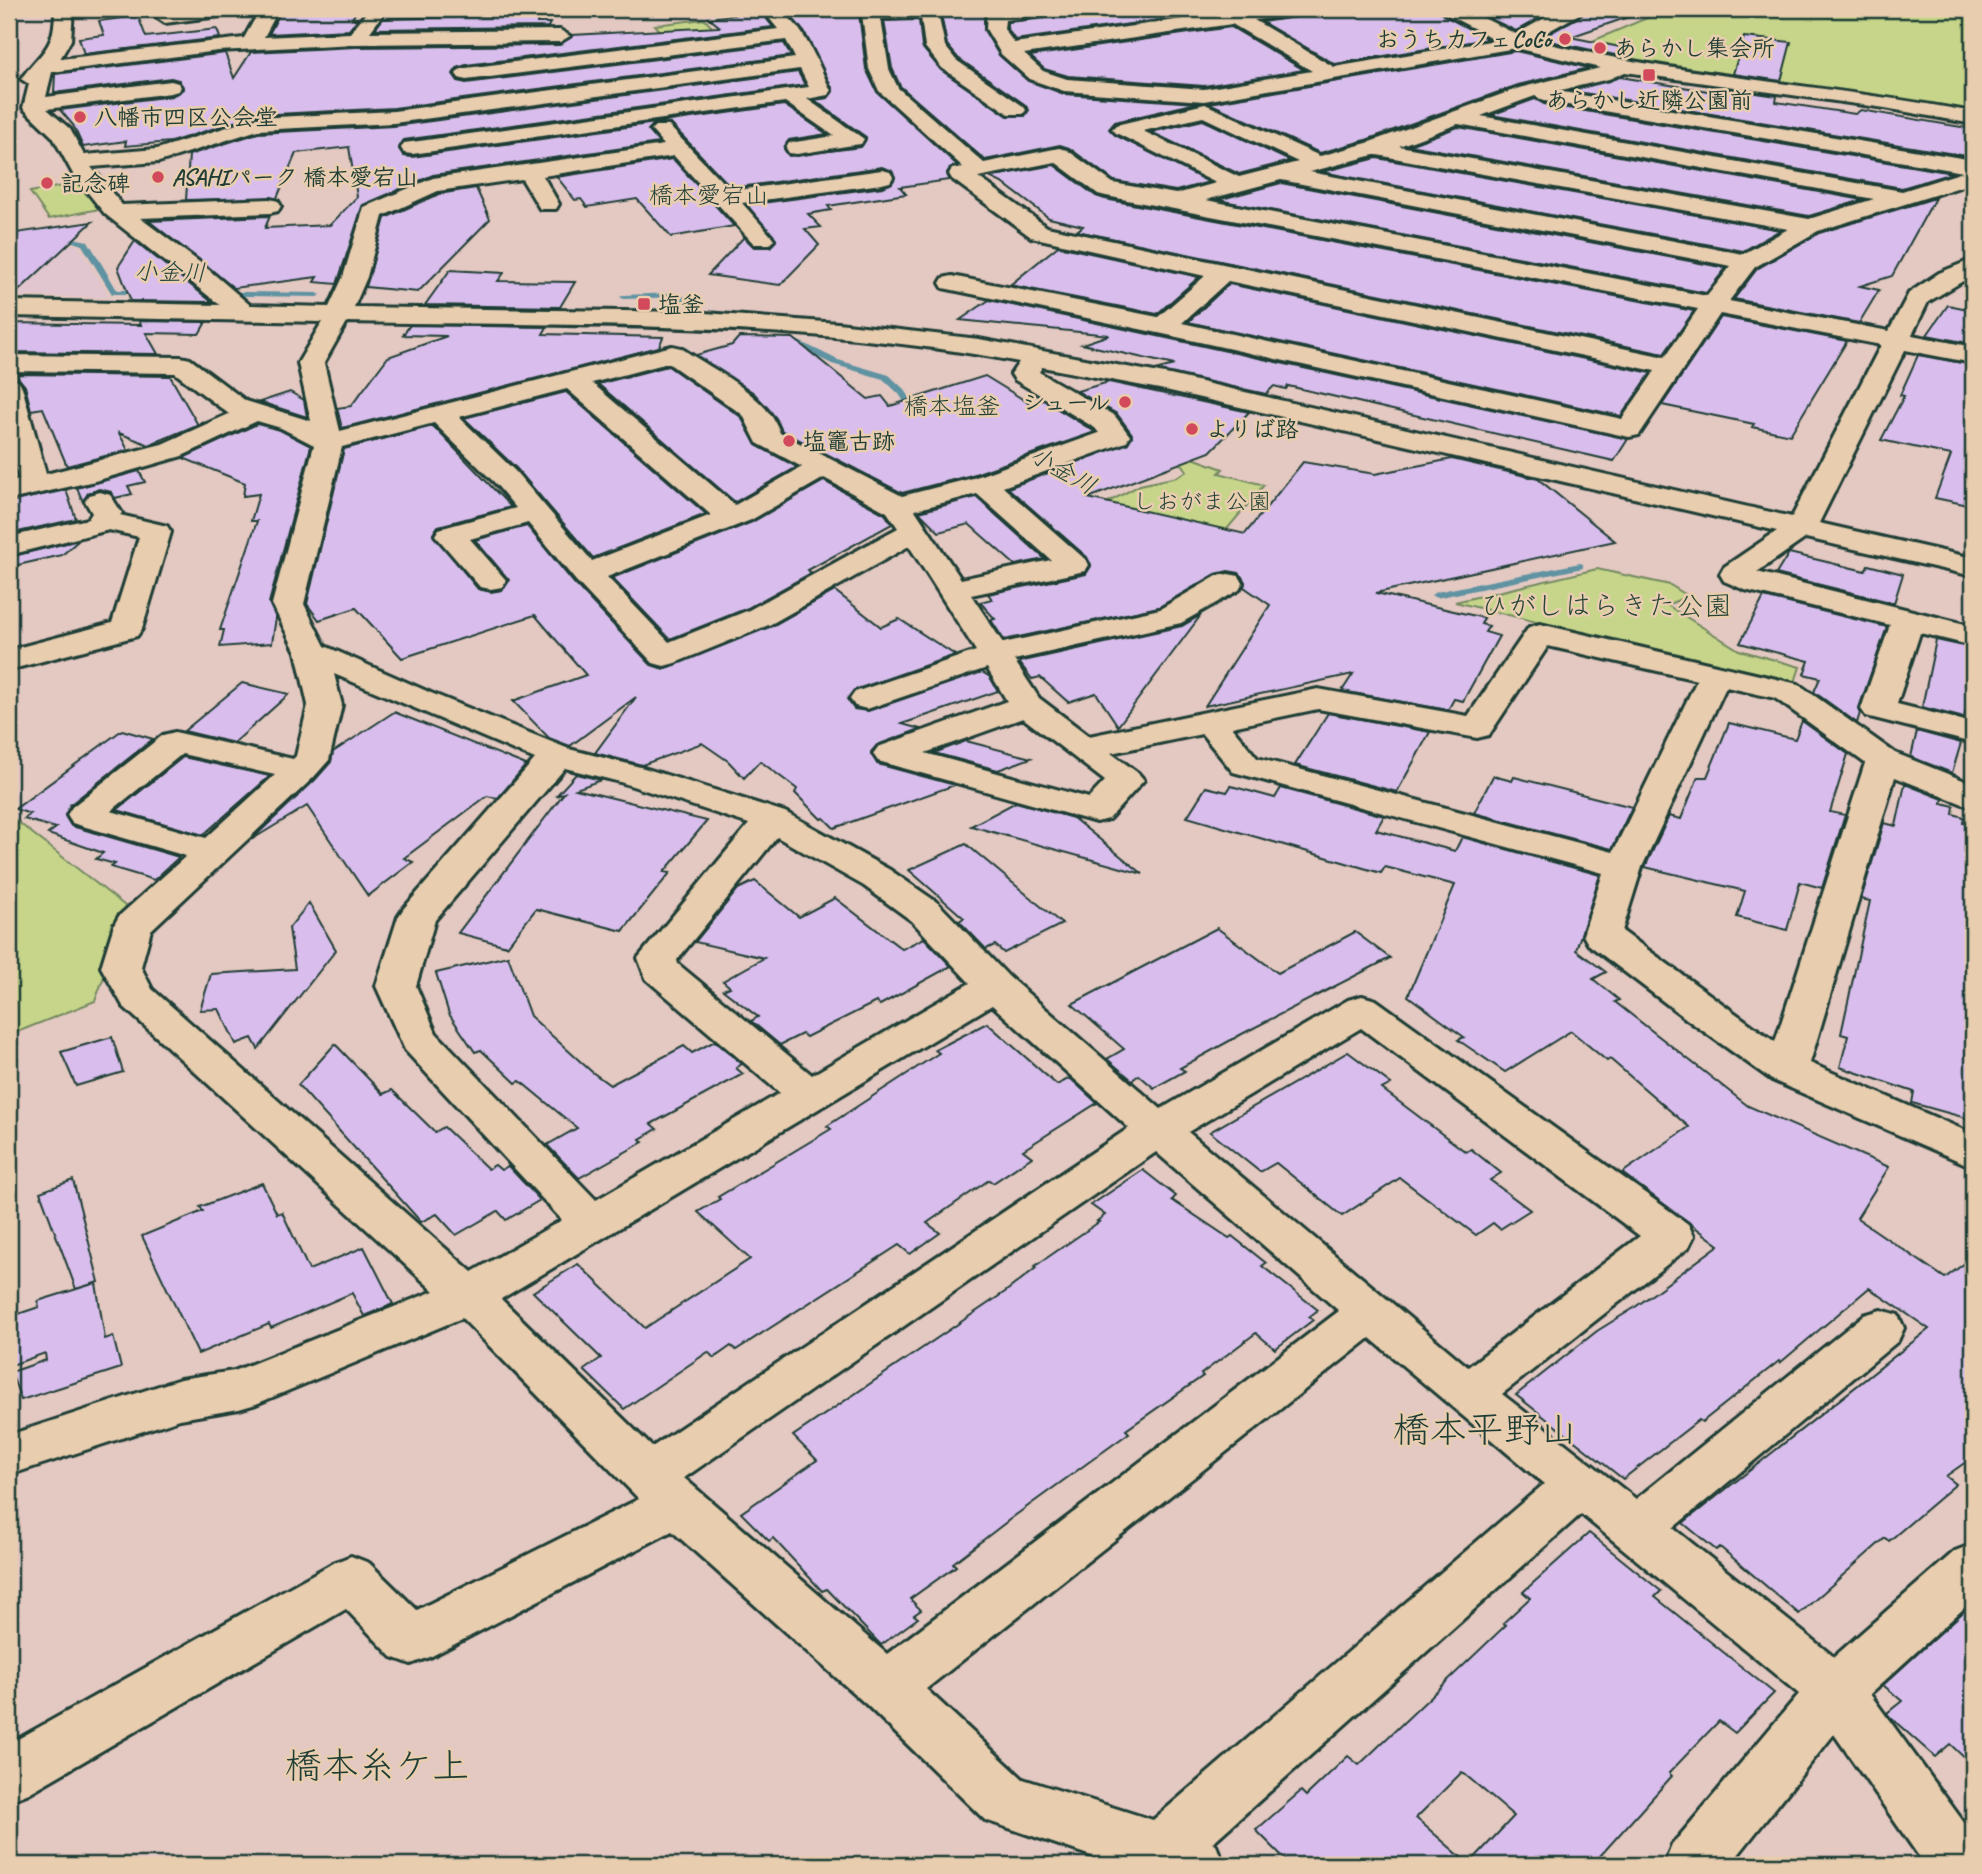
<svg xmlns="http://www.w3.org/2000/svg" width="1982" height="1874" font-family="Caveat,'Klee One',sans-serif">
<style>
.built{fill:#e1c5cf}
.green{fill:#c6d58a;stroke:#72895f;stroke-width:2}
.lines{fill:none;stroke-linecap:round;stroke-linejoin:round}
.stream{fill:#5f93a2;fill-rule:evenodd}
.building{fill:#d9beed;stroke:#1f3d34;stroke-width:2;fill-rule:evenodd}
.minor-casing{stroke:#1f3d34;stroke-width:6}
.minor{fill:#e8cdaf;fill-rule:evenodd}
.poi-dot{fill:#d1495b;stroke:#e8cdaf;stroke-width:2.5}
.labels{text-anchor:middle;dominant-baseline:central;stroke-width:5;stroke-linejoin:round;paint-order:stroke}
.far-poi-label{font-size:23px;font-weight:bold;fill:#1f3d34;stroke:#e8cdaf;text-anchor:start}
.far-park-label{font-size:23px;fill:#274538;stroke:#e8cdaf}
.far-neighbourhood-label{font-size:24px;fill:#1f3d34;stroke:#e8cdaf}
.far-water-label{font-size:24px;font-style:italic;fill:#24443d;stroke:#e8cdaf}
.park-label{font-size:28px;fill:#274538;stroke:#e8cdaf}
.near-neighbourhood-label{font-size:37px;fill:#1f3d34;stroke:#e8cdaf}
</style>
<rect width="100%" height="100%" fill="#e4c8c2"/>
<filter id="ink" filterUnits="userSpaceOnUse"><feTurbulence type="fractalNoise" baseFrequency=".0143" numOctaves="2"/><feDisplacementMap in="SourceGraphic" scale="14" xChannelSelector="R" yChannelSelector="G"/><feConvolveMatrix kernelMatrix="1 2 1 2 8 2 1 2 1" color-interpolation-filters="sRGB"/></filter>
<g filter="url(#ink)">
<path class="built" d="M62 244 78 246 109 297 9 296V251Z"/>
<g class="green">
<path d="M1668 9H1934L1973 12V112L1627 64 1571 50Z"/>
<path d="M704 19 723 38 673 45 655 25Z"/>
<path d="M79 183 99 209 49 219 30 192Z"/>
<path d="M1140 439 1223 469 1219 473 1264 485 1223 534 1097 508 1140 485 1177 477 1187 471 1183 465 1130 446Z"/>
<path d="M1597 569 1670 585 1688 596 1667 605 1739 650 1800 667 1794 685 1455 602Z"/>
<path d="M9 815 129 909 95 1001 17 1032 9 1067Z"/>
</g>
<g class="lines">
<g class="stream">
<path d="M73 238 88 241 117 290H145V294H112L82 245 73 242 59 245 55 243Z"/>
<path d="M181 291 317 293 321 295 317 297 184 295 180 293Z"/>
<path d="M675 293 704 304 700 306 674 297 624 299 620 297 624 295Z"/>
<path d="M793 341H799L838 360 889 375 905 390 919 412 912 414 899 394 883 379 832 364 793 345Z"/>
<path d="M1580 563 1583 564V568L1436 598 1431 595 1436 592Z"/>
</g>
</g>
<g class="building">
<path d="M282 9H357L352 19H358L349 30 269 34Z"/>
<path d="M764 9H865L859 14 866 69 877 92 957 165 950 168 947 173 949 180 900 187 906 194 828 206 831 210 808 214 821 227 805 229 819 245 780 285 708 275 744 237 754 247H770L776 241 747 205 883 187 892 183 895 178 892 171 882 167 732 188 671 124 655 123 648 130 659 143 433 175 363 205 337 284 314 282 317 277 234 288 149 221 270 216 265 228 330 225 357 197 349 147 296 153 277 198 186 200 189 155 258 133 394 126 798 72 805 85 404 140 399 149 404 156 412 157 784 105 827 134 789 140 784 149 789 156 861 147 866 137 814 100 828 98 833 90 805 33 789 14 779 10 766 18 773 27 466 65 457 68 453 74 458 81 466 83 784 43 791 56 394 108 256 115 171 142 125 146 126 141 83 147 73 125 60 110 172 96 183 89 179 80 171 78 54 93 55 74 218 54 225 53 234 78 251 52 356 47 560 45 572 35 720 27 709 18 734 15 733 13 765 11Z"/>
<path d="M940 9H984V30L999 55 1028 81 1064 94 1197 103 1115 122 1109 129 1115 135 1209 182 1176 191 1114 181 1069 148 1060 145 985 160 900 86 892 68 884 21 919 20 922 47 941 70 1008 116H1025L1029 110 1024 104 958 58 947 45Z"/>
<path d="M1058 9H1216V12L1015 40 1007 28V22L1047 18 1054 16Z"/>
<path d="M1307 9H1439L1443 15 1488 39 1335 64 1262 22 1303 16Z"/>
<path d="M1470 9H1556L1516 31Z"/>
<path d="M1586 9H1633L1634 15 1570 37 1625 48 1615 55 1540 39 1582 15Z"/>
<path d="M539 15 537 23H550L548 27 375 29 383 19Z"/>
<path d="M138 16 146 37 217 29 220 38 84 54 79 38 104 35 99 21Z"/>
<path d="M1231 27 1304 70 1204 86 1068 76 1044 69 1030 56Z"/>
<path d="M1744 37 1791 42 1781 81 1733 74Z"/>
<path d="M1516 51 1589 68 1518 85 1366 140 1320 153 1209 103Z"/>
<path d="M1620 77 1727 94 1728 89 1777 96 1776 102 1855 114 1861 110 1973 129V157L1571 91Z"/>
<path d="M1535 99 1544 104 1952 173 1902 188 1491 115Z"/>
<path d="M1203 120 1290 161 1239 174 1151 132Z"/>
<path d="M1458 127 1863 200 1809 216 1409 145Z"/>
<path d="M1377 158 1780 230 1743 251 1322 172Z"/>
<path d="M673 159 734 226 671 237 637 199 587 207 581 199 575 200 557 177Z"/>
<path d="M1054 165 1096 196 1105 199 1694 311 1664 354 1077 231 1083 226 1049 218 1004 184 989 177Z"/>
<path d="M1281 183 1726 268 1706 293 1218 200Z"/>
<path d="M476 188 490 219 418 292 366 287 385 218 439 194Z"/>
<path d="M1935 198 1892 276 1860 286 1879 290 1859 323 1734 299 1757 269 1819 233Z"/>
<path d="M92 222 11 298H9V234Z"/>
<path d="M135 241 212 302 131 301 118 267Z"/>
<path d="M1058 246 1199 277 1157 314 1010 285Z"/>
<path d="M450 270 504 273 498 281 575 282 560 307 425 305Z"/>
<path d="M1229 284 1651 373 1621 416 1188 322Z"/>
<path d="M989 300 1162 337 1628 439 1614 461 1288 386 1286 389 1274 386 1266 394 1155 370 1174 365 1082 344 1109 335 960 320Z"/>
<path d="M1948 305 1973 310V344L1927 335Z"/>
<path d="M1721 317 1847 341 1790 435 1752 427 1754 424 1662 405Z"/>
<path d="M139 321 206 322 199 334 146 333 158 354 9 352V323L141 325Z"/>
<path d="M410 325 547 327 543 334 663 337 659 347 342 428 337 408 351 406 388 357 447 336 403 335Z"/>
<path d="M739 337 793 338 868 399 882 396 890 406 985 376 1029 403 1043 400 1095 432 972 475 902 493 782 431 776 418 754 393 696 355 732 345Z"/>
<path d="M1918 355 1973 365V506L1935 498 1951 455 1881 440 1904 396 1900 395Z"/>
<path d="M668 366 741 417 756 445 797 467 735 502 598 384Z"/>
<path d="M15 374 170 376 198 425 204 422 149 445 119 433 128 450 67 466 43 408 31 410 25 386Z"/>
<path d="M1109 382 1249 412 1210 452 1088 498 1245 534 1303 462 1375 474 1452 459 1538 479 1615 541 1376 593 1484 618 1481 624 1489 626 1485 632 1499 636 1463 701 1454 699 1448 710 1342 691 1353 674 1205 706 1270 605 1244 587 1245 582 1239 573 1228 571 1216 574 1159 607 1004 640 991 620 995 619 980 602 992 599 988 594 1086 574 1091 566 1087 557 1008 488 1128 443 1132 434 1117 414 1077 391Z"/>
<path d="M290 392 304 400 307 417 260 402Z"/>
<path d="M566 392 706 514 593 558 517 469 464 418Z"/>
<path d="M257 424 280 430 311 446 269 603 276 618 272 643 220 647 224 630H220L257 521H251L259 494 243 496 245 483 183 458Z"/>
<path d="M433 426 511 507 438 526 433 534 478 589 491 592 502 590 509 580 475 540 527 526 574 583 651 665 663 669 772 626 835 591 881 627 899 619 955 655 854 690 847 699 854 709 868 711 982 672 990 677 998 691 902 724 920 729 877 745 871 752 877 764 955 785 834 828 824 818 821 819 795 793 797 789 760 761 744 778 728 761 702 743 642 765 595 753 636 697 570 746 549 738 513 701 586 675 535 615 402 658 356 608 319 620 307 604 344 449Z"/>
<path d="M139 471 145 482 128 486 132 494 115 498 111 492 99 489 88 493 83 502 77 488Z"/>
<path d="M824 481 885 514 892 524 808 570 811 573 748 608 670 639 612 578 752 522Z"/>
<path d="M66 490 76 519 9 534V502Z"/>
<path d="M976 497 1045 559 1015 565 969 524 939 532 919 512Z"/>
<path d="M79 540 62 555 9 567V557Z"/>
<path d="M1789 553 1865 571 1868 565 1903 574 1894 603 1776 574Z"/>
<path d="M1764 597 1887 627 1859 708 1860 713 1857 723 1814 692 1820 678 1804 674 1809 661 1740 643Z"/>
<path d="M1201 615 1118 726 1096 693 1068 702 1040 677 1032 679 1019 662 1182 626Z"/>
<path d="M1936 640 1973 648 1965 684 1971 685 1964 718 1922 707Z"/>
<path d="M242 683 289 694 234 743 184 731Z"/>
<path d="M394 712 526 765 498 798 487 796 404 858 413 862 368 896 307 806 251 840 315 780 331 762 333 752Z"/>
<path d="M1328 713 1430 732 1397 792 1295 765Z"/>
<path d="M1802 721 1848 754 1830 812 1845 815 1822 888 1800 882 1787 930 1737 917 1745 891 1645 867 1669 816 1681 819 1698 777H1707L1729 723 1795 739Z"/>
<path d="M122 730 153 739 70 805 65 816 71 826 179 857 154 880 111 867 115 864 96 859 103 853 48 834 56 828 24 819 30 814 15 809Z"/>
<path d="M1917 731 1961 743 1952 773 1911 757Z"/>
<path d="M966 741 1031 758 998 770 934 753Z"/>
<path d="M183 757 270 776 203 835 117 810Z"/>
<path d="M576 774 601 780 576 789 707 821 664 872 670 873 623 931 536 909 507 946 458 933 564 793 556 796Z"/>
<path d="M1493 776 1512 781 1514 777 1632 807 1612 849 1474 813Z"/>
<path d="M1905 784 1943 799 1942 803 1954 806 1953 814 1964 817 1963 823 1973 826V1120L1912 1103 1914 1092 1840 1067 1848 1036 1841 1034 1870 901 1861 899 1884 823 1896 826Z"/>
<path d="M1231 786 1275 798 1281 788 1384 816 1376 830 1455 851 1462 837 1600 875 1576 950 1606 972 1593 979 1619 1000 1615 1002 1748 1106 1889 1167 1857 1218 1945 1278 1973 1257V1457L1946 1476 1956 1484 1889 1541 1885 1538 1799 1614 1720 1547 1716 1550 1683 1523 1929 1329 1869 1288 1780 1363 1779 1361 1702 1422 1699 1420 1623 1479 1516 1395 1597 1331 1634 1308 1719 1245 1622 1173 1689 1127 1610 1059 1607 1061 1571 1031 1505 1072 1458 1040 1464 1037 1408 996 1455 885 1385 867 1381 873 1187 817 1206 787 1227 792Z"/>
<path d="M1016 802 1073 818 1143 874 971 826Z"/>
<path d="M966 844 1062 924 1004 953 995 945 986 949 959 921 964 918 909 870Z"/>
<path d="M755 881 799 917 835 898 902 949 924 938 951 966 880 1005 876 1002 806 1037 802 1034 780 1045 751 1021 758 1017 723 990 730 987 723 981 764 958 695 942 738 889Z"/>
<path d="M309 903 336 950 258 1049 252 1038 236 1044 219 1009 200 1010 211 974 295 969 289 928Z"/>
<path d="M1217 928 1278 973 1355 932 1390 958 1242 1034 1180 1068 1185 1071 1154 1088 1139 1075 1132 1080 1107 1059 1124 1049 1072 1004Z"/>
<path d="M508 956 530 1016 592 1072 610 1085 684 1046 692 1053 715 1041 742 1064 736 1068 743 1074 651 1124 657 1129 640 1139 643 1142 579 1178 547 1145 577 1128 520 1081 516 1083 481 1050 475 1052 449 1014 436 973Z"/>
<path d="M987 1023 1057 1085 1070 1078 1097 1103 1023 1150 1032 1157 993 1183 989 1180 927 1223 940 1233 910 1254 899 1245 736 1350 731 1346 714 1358 708 1352 624 1409 584 1370 601 1358 533 1292 578 1264 645 1328 750 1259 698 1212 720 1199 718 1197 831 1129 827 1126 939 1053 935 1050Z"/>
<path d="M112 1037 123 1072 76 1086 61 1052Z"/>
<path d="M335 1044 383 1094 392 1090 435 1132 444 1127 488 1169 495 1165 501 1170 508 1166 540 1200 506 1220 498 1211 456 1235 437 1214 421 1222 298 1085Z"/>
<path d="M1348 1052 1391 1084 1382 1089 1466 1152 1471 1149 1501 1173 1490 1180 1530 1210 1500 1229 1493 1223 1476 1235 1400 1178 1342 1216 1276 1163 1260 1172 1210 1132Z"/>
<path d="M1143 1170 1176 1196 1172 1200 1229 1238 1232 1236 1266 1263 1262 1266 1318 1310 1309 1317 1313 1320 1275 1349 1256 1333 1201 1374 1203 1376 1126 1430 1129 1433 1013 1517 953 1563 956 1566 910 1599 921 1610 914 1615 918 1618 881 1645 827 1589 822 1591 773 1538 769 1541 741 1513 817 1460 793 1436 1005 1292 1036 1268 1035 1266 1099 1222 1097 1221 1105 1215 1091 1205Z"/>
<path d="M73 1180 99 1282 76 1289 40 1192Z"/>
<path d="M262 1183 277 1214 282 1212 309 1270 364 1247 393 1304 364 1316 352 1293 271 1328 269 1324 198 1354 142 1236 203 1211 200 1207Z"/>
<path d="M96 1283 105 1339 113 1336 121 1368 21 1400 11 1372 46 1360 45 1353 9 1366V1317L39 1307 38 1301Z"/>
<path d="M1589 1533 1661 1591 1655 1597 1774 1693 1735 1733 1719 1721 1669 1773 1672 1776 1592 1865H1291L1256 1830 1301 1791 1306 1796 1348 1756 1359 1765 1506 1625 1503 1623 1530 1598 1523 1592ZM1462 1772 1514 1816 1469 1864 1416 1818Z"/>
<path d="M1973 1603V1766L1950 1744 1935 1757 1891 1718 1887 1713 1902 1701 1883 1685Z"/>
</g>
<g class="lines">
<g class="minor-casing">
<g id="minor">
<path d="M55 9H73L71 40 60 59 244 38 257 15H227L165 23 156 17V9H279L264 37 350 33 369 9H387L370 32 560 30 570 36 560 42 356 44 218 51 52 72 46 97 171 81 178 83 181 87 178 91 171 93 47 109 70 129 84 155 157 149 256 118 394 111 795 58 786 40 466 80 459 78 456 74 459 70 466 68 778 29 769 18 778 12C802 18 821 71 831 91L828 95 807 99 864 139 861 144 853 145 797 154 789 153 786 148 789 143 834 136 785 102 412 154 404 153 401 148 404 143 412 142 809 87 800 69 394 123 258 130 159 162 91 167 122 205 270 199 278 201 281 206 278 211 270 213 140 218 202 264 250 305 329 307 343 277 364 207 433 178 664 145 651 130 655 126H669L731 191 882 170 890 172 893 177 890 182 882 184 742 203 774 239 770 244H754L674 156 543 176 559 204 556 209H540L522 179 438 191 383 216 367 277 354 307 692 312 838 323 979 339 1170 375 1792 517 1881 345 1720 314 1639 435 1629 437 1163 334 943 288 940 283 943 278 952 276 1158 317 1205 276 1031 237 952 179 949 174 952 169 963 167 879 91 869 69 862 14 870 9H937L945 46 956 60 1023 106 1026 110 1023 114H1009L942 68 925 47 921 17 881 19 889 69 898 88 984 163 1059 148 1067 150 1113 183 1176 194 1216 183 1116 133 1112 129 1116 125 1205 104 1320 156 1367 143 1519 88 1600 68 1516 48 1204 101 1064 91 1029 79 1001 54 986 29 987 9H1055L1053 13 1046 15 1005 20 1004 29 1014 43 1218 14 1219 9 1238 11 1304 9 1302 13 1295 15 1254 20 1334 67 1496 40 1444 13 1442 9H1465L1516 34 1561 9H1583L1581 13 1533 40C1677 76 1827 85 1973 112V124L1885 108 1625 72 1609 79 1557 91 1973 160V183L1818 231 1755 267 1729 301 1889 331 1909 293 1939 273 1973 259V275L1928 302 1912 335 1973 347V363L1905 350 1819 523 1973 558V576L1806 538 1757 572 1973 626V646L1920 633 1897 704 1973 723V743L1866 716 1861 709 1890 625 1745 590 1724 581 1720 574 1724 567 1777 531 1170 391 1042 367 1039 372 1115 416 1130 436 1126 442 1003 487 1085 559 1089 565 1085 571 971 595 1003 643 1160 609 1217 576 1228 574 1239 576 1243 583 1239 590 1181 623 1014 660 1039 698 1089 736 1318 689 1468 716 1529 627 1540 624 1798 684 1895 753 1973 784V808L1895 777 1810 1063 1973 1134V1167L1772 1080 1688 1020 1588 944 1583 935 1603 873 1233 772 1202 734 1111 753 1138 773 1144 780 1109 819 1096 822 878 761 873 754 878 747 1007 701 987 668 867 709 855 706 850 699 855 692 976 651 909 546 771 624 675 663 664 666 653 663 576 581 528 523 470 539 506 580 502 587 491 589 480 587 435 535 439 529 516 508 495 483 434 423 342 447 304 604 325 646 431 693 569 749 644 768 785 812 890 870 938 903 1009 977 1161 1109 1348 1000 1362 996 1376 1000 1688 1224 1694 1236 1688 1248 1502 1394 1636 1499 1864 1315 1881 1310 1898 1315 1904 1328 1898 1341 1673 1528 1834 1657 1955 1551 1973 1544V1600L1870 1694 1973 1835V1865H1925L1834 1734 1730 1865H1664L1672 1845 1799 1694 1581 1514 1212 1843 1216 1845 1224 1865H1118L985 1820 867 1705 672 1531 430 1657 411 1664 392 1657 346 1609 29 1793 9 1801V1744L333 1563 351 1556 369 1563 417 1610 639 1499 462 1318 256 1404 239 1409 180 1419 9 1475V1435L180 1379 234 1371 434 1291 123 1006 101 967 114 925 119 916 186 856 72 823 67 815 72 807 163 735 175 732 293 759 296 756 308 705 296 652 272 604 314 445 281 428 257 421 182 456 95 481 9 500V482L19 480 9 438V379L18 381 22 387 46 474 162 444 229 414 175 373 9 371V355L181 357 190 359 246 401 311 421 298 363 322 322 9 316V301L220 305 105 214 73 174 53 137 23 108 29 84 21 79C42 50 55 50 55 9ZM1232 24 1312 71 1204 89 1067 79 1043 71 1024 54ZM1535 96 1544 101 1963 172 1902 191 1481 116ZM1203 117 1298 162 1239 177 1143 131ZM1458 124 1874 199 1809 219 1399 146ZM1374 155H1377L1788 229 1743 254 1310 172ZM1055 162 1098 194 1106 196 1698 309 1665 357 1047 227 978 177ZM1281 180 1731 266 1707 296 1206 200ZM1228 281 1655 371 1622 419 1182 323ZM347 322C570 326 798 320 1019 362L1011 374 1015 380 1095 428 1099 433 973 478 902 496 780 433C768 395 713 370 681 348L672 346 340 431 324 363ZM668 363 743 415 757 443 802 467 735 505 592 383ZM567 389 711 515 592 561 515 471 459 417ZM824 478 887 512 898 528 749 610 669 642 607 577 751 520ZM977 494 1051 560 961 579 915 510ZM1548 646 1697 680 1613 852 1257 758 1232 727 1318 709 1477 738 1489 735ZM334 674 535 759 404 908 398 917 376 986 405 1050 562 1220 472 1272 152 989 141 967 151 930 313 778 329 760 342 705ZM1726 687 1775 698 1865 763 1775 1042 1622 931 1642 867ZM1023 718 1105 781 1089 798 925 753ZM182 754 275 775 206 838 111 811ZM565 768 620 782 749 824 638 958 646 979 780 1093 596 1200 436 1033 416 986 435 920ZM777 837 864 886 912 921 970 983 812 1075 678 964 677 960ZM992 1005 1129 1128 652 1447 501 1299ZM1361 1028 1640 1236 1468 1367 1188 1132ZM1156 1152 1339 1311 887 1654 684 1478ZM1370 1338 1544 1484 1153 1820 1023 1779 926 1689Z"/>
<path d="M100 492 110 495 122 513 120 515 167 526 171 532 142 629 137 636 9 670V650L112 623 139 537 109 530 9 555V537L88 519 92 513 85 501 90 495Z"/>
</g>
</g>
<use href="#minor" class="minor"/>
</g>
</g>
<g class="poi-dot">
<circle cx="1565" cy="39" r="7"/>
<circle cx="1600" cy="48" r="7"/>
<rect x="1642" y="68" width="14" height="14" rx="3.5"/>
<circle cx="80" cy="117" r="7"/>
<circle cx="158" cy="177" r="7"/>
<circle cx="47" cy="183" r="7"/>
<rect x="637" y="297" width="14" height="14" rx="3.5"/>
<circle cx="1125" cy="402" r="7"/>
<circle cx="1192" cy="429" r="7"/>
<circle cx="789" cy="441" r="7"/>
</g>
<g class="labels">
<g class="far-poi-label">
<text x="1551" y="39" text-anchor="end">おうちカフェCoCo</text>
<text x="1614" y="48">あらかし集会所</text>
<text x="1649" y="100" text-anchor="middle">あらかし近隣公園前</text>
<text x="94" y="117">八幡市四区公会堂</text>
<text x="172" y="177">ASAHIパーク 橋本愛宕山</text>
<text x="61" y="183">記念碑</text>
<text x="658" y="304">塩釜</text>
<text x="1111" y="402" text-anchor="end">シュール</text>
<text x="1206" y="429">よりば路</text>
<text x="803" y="441">塩竈古跡</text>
</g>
<g class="far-park-label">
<text x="1202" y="501">しおがま公園</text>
</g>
<g class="far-neighbourhood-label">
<text x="709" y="195">橋本愛宕山</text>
<text x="952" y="406">橋本塩釜</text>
</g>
<g class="far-water-label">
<text transform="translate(170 272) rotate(1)">小金川</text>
<text transform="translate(1063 470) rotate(30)">小金川</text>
</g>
<g class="park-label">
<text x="1606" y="605">ひがしはらきた公園</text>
</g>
<g class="near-neighbourhood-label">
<text x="1485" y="1429">橋本平野山</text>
<text x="377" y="1765">橋本糸ケ上</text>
</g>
</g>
<rect width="1982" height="1874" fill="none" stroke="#e8cdaf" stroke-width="35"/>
<rect x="18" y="18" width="1947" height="1839" fill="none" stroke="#1f3d34" stroke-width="2.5" filter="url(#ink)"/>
</svg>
